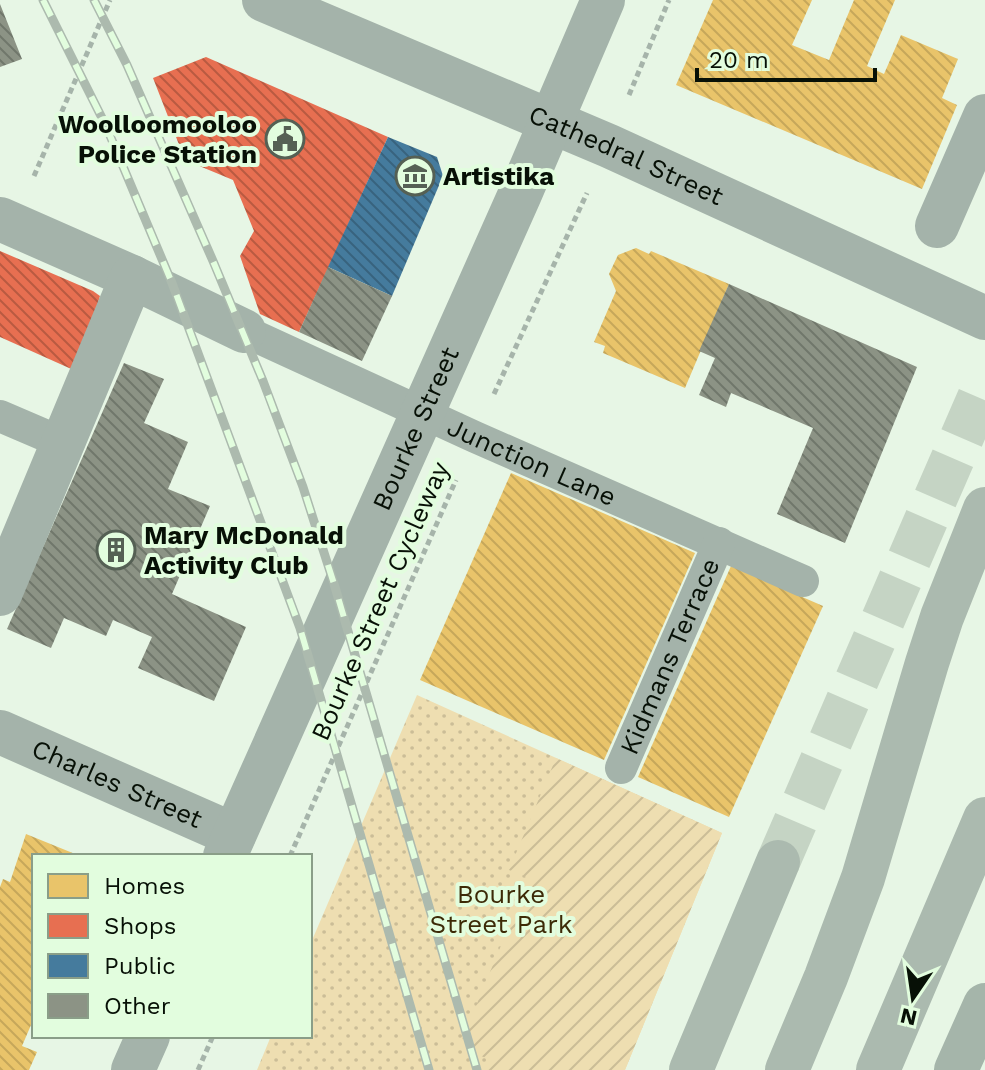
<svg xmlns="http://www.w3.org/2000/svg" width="985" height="1070" font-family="'Work Sans',sans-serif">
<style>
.grass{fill:url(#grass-dots)}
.garden{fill:url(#garden-furrows)}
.homes{fill:url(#homes-back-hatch)}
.shops{fill:url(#shops-back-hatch)}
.public{fill:url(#public-back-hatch)}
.building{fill:url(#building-back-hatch)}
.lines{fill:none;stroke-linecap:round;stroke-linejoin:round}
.motorway-tunnel{stroke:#c5d4c4;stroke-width:44;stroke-dasharray:44 22;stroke-linecap:butt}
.path{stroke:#a6b4aa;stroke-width:5;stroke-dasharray:6 4;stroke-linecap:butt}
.service{stroke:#a4b3aa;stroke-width:32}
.pedestrian{stroke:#a4b3aa;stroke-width:44}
.minor{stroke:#a4b3aa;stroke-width:44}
.primary{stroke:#a5b5aa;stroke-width:44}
.motorway{stroke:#abbaaf;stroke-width:44}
.rail-casing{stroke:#acbaae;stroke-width:9}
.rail{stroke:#e2fdde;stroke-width:6;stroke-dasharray:18;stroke-linecap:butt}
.labels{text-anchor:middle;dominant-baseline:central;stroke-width:8;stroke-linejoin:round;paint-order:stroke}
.poi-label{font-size:26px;font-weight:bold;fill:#071006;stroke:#e2fdde;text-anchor:start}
.street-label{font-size:26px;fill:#071006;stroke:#e2fdde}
.park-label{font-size:26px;fill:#3c2a07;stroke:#e2fdde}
</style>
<defs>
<pattern id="grass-dots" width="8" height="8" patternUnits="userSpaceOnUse" patternTransform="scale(2)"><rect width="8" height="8" fill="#eedeb1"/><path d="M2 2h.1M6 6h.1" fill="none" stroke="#cbbd97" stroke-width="1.8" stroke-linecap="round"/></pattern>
<pattern id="garden-furrows" width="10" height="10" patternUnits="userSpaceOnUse" patternTransform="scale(2)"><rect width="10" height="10" fill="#eedeb1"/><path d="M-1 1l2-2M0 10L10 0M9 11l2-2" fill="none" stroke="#cbbd97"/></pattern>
<pattern id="homes-back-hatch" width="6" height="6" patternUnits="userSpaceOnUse" patternTransform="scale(2)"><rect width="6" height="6" fill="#e9c46a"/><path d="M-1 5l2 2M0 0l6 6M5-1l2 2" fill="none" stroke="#c6a75a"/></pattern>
<pattern id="shops-back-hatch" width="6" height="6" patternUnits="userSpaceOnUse" patternTransform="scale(2)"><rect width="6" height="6" fill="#e76f51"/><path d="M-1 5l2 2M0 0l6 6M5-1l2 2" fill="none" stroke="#b95a41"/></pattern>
<pattern id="public-back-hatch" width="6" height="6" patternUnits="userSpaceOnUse" patternTransform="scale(2)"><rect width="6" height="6" fill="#457b9d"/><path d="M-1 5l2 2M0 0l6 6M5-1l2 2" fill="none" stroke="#38637e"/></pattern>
<pattern id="building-back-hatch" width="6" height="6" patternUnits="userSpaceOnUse" patternTransform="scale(2)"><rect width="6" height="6" fill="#8c9385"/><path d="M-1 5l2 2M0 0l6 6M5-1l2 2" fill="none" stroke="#70776b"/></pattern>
</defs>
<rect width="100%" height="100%" fill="#e7f6e5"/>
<path class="grass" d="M417 695 722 833 625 1070H257L271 1036H310V945Z"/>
<path class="garden" d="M556 758 722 833 625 1070H488L491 1060 459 1047 529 878 509 870Z"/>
<g class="homes">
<path d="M713 0H812L792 45 829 60 854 0H895L867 66 884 74 901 35 958 59 942 98 957 105 922 189 676 85Z"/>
<path d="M636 248 649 254 651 251 729 284 685 388 603 353 605 346 594 342 616 291 609 274 618 255Z"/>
<path d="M511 473 695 553 604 760 420 680Z"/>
<path d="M731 566 823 606 729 817 638 777Z"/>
<path d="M26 834 80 856H34V1018L22 1046 37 1052 29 1070H0V887L3 879 10 882Z"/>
</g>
<g class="shops">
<path d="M206 57 388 137 299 332 260 314 240 256 254 231 233 180 185 160 153 78Z"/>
<path d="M0 251 93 291 100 296 78 372 0 337Z"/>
</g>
<path class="public" d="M388 137 437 157 443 176 392 296 328 267Z"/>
<g class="building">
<path d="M0 4 22 59 0 67Z"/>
<path d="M328 267 392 296 362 361 299 332Z"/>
<path d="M729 284 917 367 845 543 777 514 813 428 731 393 726 407 699 395 715 358 699 351Z"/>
<path d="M124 363 164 379 144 423 188 442 168 489 210 506 172 594 246 627 214 701 138 668 152 637 113 620 106 636 64 618 51 648 7 629Z"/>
</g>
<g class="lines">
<path class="motorway-tunnel" d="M778 862 985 384"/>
<g class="path">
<path d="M629 95 669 0"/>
<path d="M34 176 110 0"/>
<path d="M494 394 587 193"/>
<path d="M290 856 456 480"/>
<path d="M198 1070 213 1036"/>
</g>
<g class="service">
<path id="s1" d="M244 331 475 437 803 581"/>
<path d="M0 416 63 443"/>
<path id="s2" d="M621 768 719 543"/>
</g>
<g class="pedestrian">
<path d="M0 219 132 277"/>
<path d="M937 226 985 116"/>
<path d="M0 594 132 277 244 331"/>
</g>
<g class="minor">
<path id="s3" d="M264 0 609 146 985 318"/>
<path id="s4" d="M0 732 234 835"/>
<path id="s5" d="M225 856 520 194 603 0"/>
<path d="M133 1070 148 1036"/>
</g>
<path class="primary" d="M956 1070 985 1005"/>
<g class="motorway">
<path d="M691 1070 778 862"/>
<path d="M787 1070 826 977 863 878 927 663 942 617 985 509"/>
<path d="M878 1070 985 819"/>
</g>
<g class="rail-casing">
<g id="rail">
<path d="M43 0 106 126 172 283 300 628 429 1070"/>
<path d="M94 0 127 65 213 261 263 381 303 487 335 587 477 1070"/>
</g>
</g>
<use href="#rail" class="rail"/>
</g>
<defs>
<g id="civic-ring" transform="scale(2)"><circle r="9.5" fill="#e2fdde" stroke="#556054" stroke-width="1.5"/><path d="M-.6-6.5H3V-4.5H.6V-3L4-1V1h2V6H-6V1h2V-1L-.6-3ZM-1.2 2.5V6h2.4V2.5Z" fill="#556054"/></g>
<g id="museum-ring" transform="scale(2)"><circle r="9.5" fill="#e2fdde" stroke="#556054" stroke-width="1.5"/><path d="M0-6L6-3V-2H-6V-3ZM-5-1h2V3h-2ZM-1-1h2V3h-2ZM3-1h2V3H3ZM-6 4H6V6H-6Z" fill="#556054"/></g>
<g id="building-ring" transform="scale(2)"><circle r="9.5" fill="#e2fdde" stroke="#556054" stroke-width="1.5"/><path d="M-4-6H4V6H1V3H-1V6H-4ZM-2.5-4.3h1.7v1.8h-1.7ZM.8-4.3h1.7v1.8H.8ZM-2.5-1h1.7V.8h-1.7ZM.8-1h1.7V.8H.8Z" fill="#556054"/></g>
</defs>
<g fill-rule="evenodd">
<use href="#civic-ring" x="285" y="139"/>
<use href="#museum-ring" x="415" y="176"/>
<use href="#building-ring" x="116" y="550"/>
</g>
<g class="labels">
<g class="poi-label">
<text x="257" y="124" text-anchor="end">Woolloomooloo<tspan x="257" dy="30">Police Station</tspan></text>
<text x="443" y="176">Artistika</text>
<text x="144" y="535">Mary McDonald<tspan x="144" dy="30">Activity Club</tspan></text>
</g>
<g class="street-label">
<text stroke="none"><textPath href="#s3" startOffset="394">Cathedral Street</textPath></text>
<text stroke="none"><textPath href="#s5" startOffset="468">Bourke Street</textPath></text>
<text stroke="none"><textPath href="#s1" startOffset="316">Junction Lane</textPath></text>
<text transform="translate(380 601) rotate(-66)">Bourke Street Cycleway</text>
<text stroke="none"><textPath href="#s2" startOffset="122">Kidmans Terrace</textPath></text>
<text stroke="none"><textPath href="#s4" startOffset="128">Charles Street</textPath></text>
</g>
<g class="park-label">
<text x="501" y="894">Bourke<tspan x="501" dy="30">Street Park</tspan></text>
</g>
</g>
<rect x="32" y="854" width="280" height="184" fill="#e2fdde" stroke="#8a9e88" stroke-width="2"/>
<rect x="48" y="874" width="40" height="24" fill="#e9c46a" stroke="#8a9e88" stroke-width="2"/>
<text x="104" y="894" font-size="24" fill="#071006">Homes</text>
<rect x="48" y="914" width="40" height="24" fill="#e76f51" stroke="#8a9e88" stroke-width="2"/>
<text x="104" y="934" font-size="24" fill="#071006">Shops</text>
<rect x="48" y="954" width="40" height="24" fill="#457b9d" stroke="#8a9e88" stroke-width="2"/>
<text x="104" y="974" font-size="24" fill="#071006">Public</text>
<rect x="48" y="994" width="40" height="24" fill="#8c9385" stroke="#8a9e88" stroke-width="2"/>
<text x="104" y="1014" font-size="24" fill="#071006">Other</text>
<g transform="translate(913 998) rotate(193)" stroke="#e2fdde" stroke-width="6" paint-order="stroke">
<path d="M0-6L14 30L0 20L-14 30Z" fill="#071006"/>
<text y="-12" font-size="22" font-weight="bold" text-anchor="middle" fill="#071006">N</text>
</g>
<path d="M697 68v12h178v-12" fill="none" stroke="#071006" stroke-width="4"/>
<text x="709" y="68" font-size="24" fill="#071006" stroke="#e2fdde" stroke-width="6" paint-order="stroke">20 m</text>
</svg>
